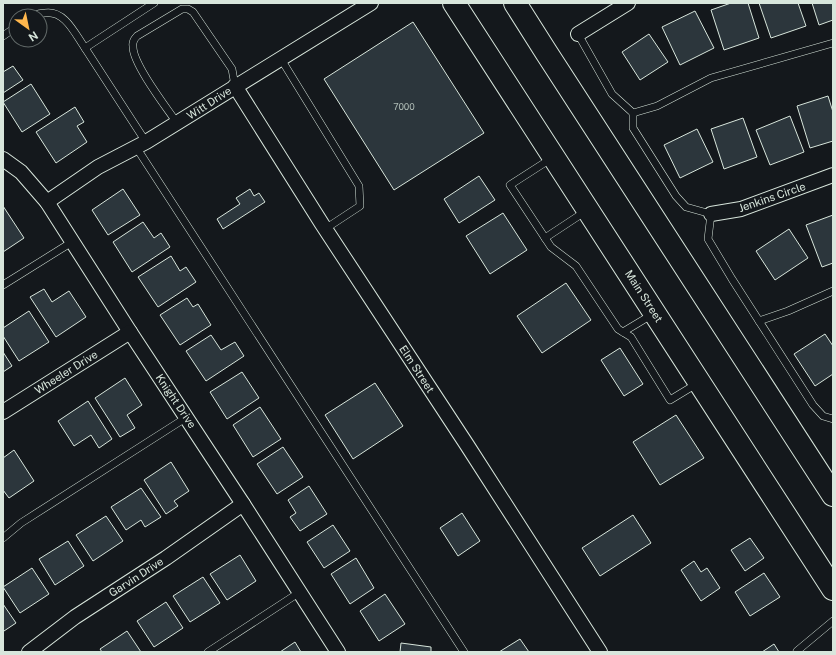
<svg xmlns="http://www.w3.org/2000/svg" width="836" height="655" font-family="'Public Sans',sans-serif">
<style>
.building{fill:#2c363c;stroke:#d8e6dc}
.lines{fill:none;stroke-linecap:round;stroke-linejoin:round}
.lane-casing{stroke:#d8e6dc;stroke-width:8}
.street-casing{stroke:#d8e6dc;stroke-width:16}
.primary-casing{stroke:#d8e6dc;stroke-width:24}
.lane{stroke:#14181c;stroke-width:7}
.street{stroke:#14181c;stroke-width:14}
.primary{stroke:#14181c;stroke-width:22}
.labels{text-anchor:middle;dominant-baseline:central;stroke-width:3;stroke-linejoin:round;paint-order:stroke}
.number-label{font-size:9px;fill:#adbab4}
.street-label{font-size:11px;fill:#d8e6dc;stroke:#14181c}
</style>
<rect width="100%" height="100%" fill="#14181c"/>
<g class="building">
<path d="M731 3H748L759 38 724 50 711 10Z"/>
<path d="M759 3H798L806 26 771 38Z"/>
<path d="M812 3H833V20L819 25Z"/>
<path d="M695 11 714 48 680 65 662 27Z"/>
<path d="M413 22 484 133 394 190 324 79Z"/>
<path d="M649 34 668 62 640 80 622 52Z"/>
<path d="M13 66 23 80 3 93V72Z"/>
<path d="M31 84 50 114 22 132 3 102Z"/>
<path d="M828 96 833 112V141L810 148 797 106Z"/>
<path d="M75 107 84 122 77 126 87 142 56 163 36 132Z"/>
<path d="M790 116 804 152 770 165 756 130Z"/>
<path d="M743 118 757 157 724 169 711 129Z"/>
<path d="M697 129 713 162 680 178 664 145Z"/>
<path d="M479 176 495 200 459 223 444 199Z"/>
<path d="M123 189 140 215 108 235 92 210Z"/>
<path d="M250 189 254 196 259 193 265 202 223 229 217 219 240 204 236 198Z"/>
<path d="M3 206 24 238 3 252Z"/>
<path d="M503 213 527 250 490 274 466 236Z"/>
<path d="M833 215V263L822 267 806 225Z"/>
<path d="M143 222 154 238 161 233 170 247 132 272 113 242Z"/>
<path d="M789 229 808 258 775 280 756 251Z"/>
<path d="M171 256 180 271 186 267 196 282 158 307 138 277Z"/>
<path d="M566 283 591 320 542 353 517 316Z"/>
<path d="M44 289 52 302 69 291 86 317 56 337 30 297Z"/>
<path d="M187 298 193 307 198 304 211 325 180 345 160 315Z"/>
<path d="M29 311 49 342 19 361 3 336V328Z"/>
<path d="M825 334 833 346V374L815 386 794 354Z"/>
<path d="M211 335 221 350 235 342 244 356 206 381 186 351Z"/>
<path d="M620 348 643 384 624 396 601 360Z"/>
<path d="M3 352 12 366 3 372Z"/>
<path d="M242 372 259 398 227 419 210 392Z"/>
<path d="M125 378 142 405 127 415 135 428 120 437 95 398Z"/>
<path d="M375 383 403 426 353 459 325 415Z"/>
<path d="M88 401 112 439 99 448 91 435 74 446 58 421Z"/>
<path d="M260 407 281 439 253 457 233 425Z"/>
<path d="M676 415 704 458 660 485 633 442Z"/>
<path d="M283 447 303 477 277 494 257 464Z"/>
<path d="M14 450 34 481 9 498 3 490V458Z"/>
<path d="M171 462 189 491 174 501 178 506 166 514 144 480Z"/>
<path d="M309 486 327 514 300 531 290 517 296 513 288 500Z"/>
<path d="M141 488 161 517 145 527 141 520 126 530 111 507Z"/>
<path d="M462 513 480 541 458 556 440 528Z"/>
<path d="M633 515 651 543 600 576 582 548Z"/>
<path d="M106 516 123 541 93 561 76 535Z"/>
<path d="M333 525 350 551 324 568 307 542Z"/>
<path d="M750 538 764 558 745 571 731 550Z"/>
<path d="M68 541 84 566 55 585 39 559Z"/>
<path d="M240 555 256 581 227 600 210 574Z"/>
<path d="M356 558 374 588 350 604 331 574Z"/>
<path d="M694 561 701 572 707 568 720 588 701 601 681 570Z"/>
<path d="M32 568 49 594 20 613 3 587Z"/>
<path d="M764 573 780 597 750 616 735 592Z"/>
<path d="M203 577 220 603 190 622 173 596Z"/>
<path d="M385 594 405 624 379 641 360 611Z"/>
<path d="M166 602 183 628 154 647 137 621Z"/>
<path d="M3 604 16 623 4 631 3 629Z"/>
<path d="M127 631 141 652H102L100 649Z"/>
<path d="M520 639 529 652H499Z"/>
<path d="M295 642 301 652H280Z"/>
<path d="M401 643 431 647V652H400Z"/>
<path d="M774 644 779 652H762Z"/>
</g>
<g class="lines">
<g class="lane-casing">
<g id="lane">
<path d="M33 16C37 14 41 13 45 13 65 10 75 34 85 48L154 3"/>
<path d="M578 34 612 94 633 113 657 106 711 78 833 43"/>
<path d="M3 36 16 27"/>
<path d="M85 48 146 142"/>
<path d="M281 59 359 186 360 206 325 229"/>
<path d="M633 113V128L676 196 686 207 711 214 708 239 732 279 759 321 788 311 833 291"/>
<path d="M177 123C166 107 133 64 133 47 132 42 134 39 137 36L182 9H188L193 12 232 69 235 86"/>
<path d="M136 147 464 652"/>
<path d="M552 158 510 185 551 247 576 266 618 329 631 337 670 400 698 383"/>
<path d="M545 238 586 211"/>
<path d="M3 285 72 242"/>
<path d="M759 321 813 405 823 416 833 419"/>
<path d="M623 332 653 314"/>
<path d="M3 538 21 523 187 417"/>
<path d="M208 652 300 592"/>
<path d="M798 652 797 651 833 621"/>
</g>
</g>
<g class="street-casing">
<g id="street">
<path d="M578 34 628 3"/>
<path d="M235 86 322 224 467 445 600 652"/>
<path d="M3 159 21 172 47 202 130 332 243 504 338 652"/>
<path d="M47 202 98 167 146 142 371 3"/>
<path d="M711 214 741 209 833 175"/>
<path d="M3 412 130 332"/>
<path d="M29 652 75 617 166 558 243 504"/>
</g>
</g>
<g class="primary-casing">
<g id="primary">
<path d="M454 3 833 589"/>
<path d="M515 3 546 52 833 495"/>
</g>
</g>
<use href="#lane" class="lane"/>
<use href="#street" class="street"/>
<use href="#primary" class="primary"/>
</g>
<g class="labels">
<g class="number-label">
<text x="404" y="106">7000</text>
</g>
<g class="street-label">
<text transform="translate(209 103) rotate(-33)">Witt Drive</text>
<text transform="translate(772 197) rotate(-19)">Jenkins Circle</text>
<text transform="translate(644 296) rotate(57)">Main Street</text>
<text transform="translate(417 369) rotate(57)">Elm Street</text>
<text transform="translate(66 372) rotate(-32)">Wheeler Drive</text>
<text transform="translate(176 401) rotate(56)">Knight Drive</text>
<text transform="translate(136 577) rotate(-33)">Garvin Drive</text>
</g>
</g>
<rect width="836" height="655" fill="none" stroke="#d8e6dc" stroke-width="8"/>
<g transform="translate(28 28) rotate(147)"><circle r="19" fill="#14181c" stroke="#626a69"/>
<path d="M0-3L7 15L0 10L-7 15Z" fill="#ffb74d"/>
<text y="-6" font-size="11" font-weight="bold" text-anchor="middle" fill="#d8e6dc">N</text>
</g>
</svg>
